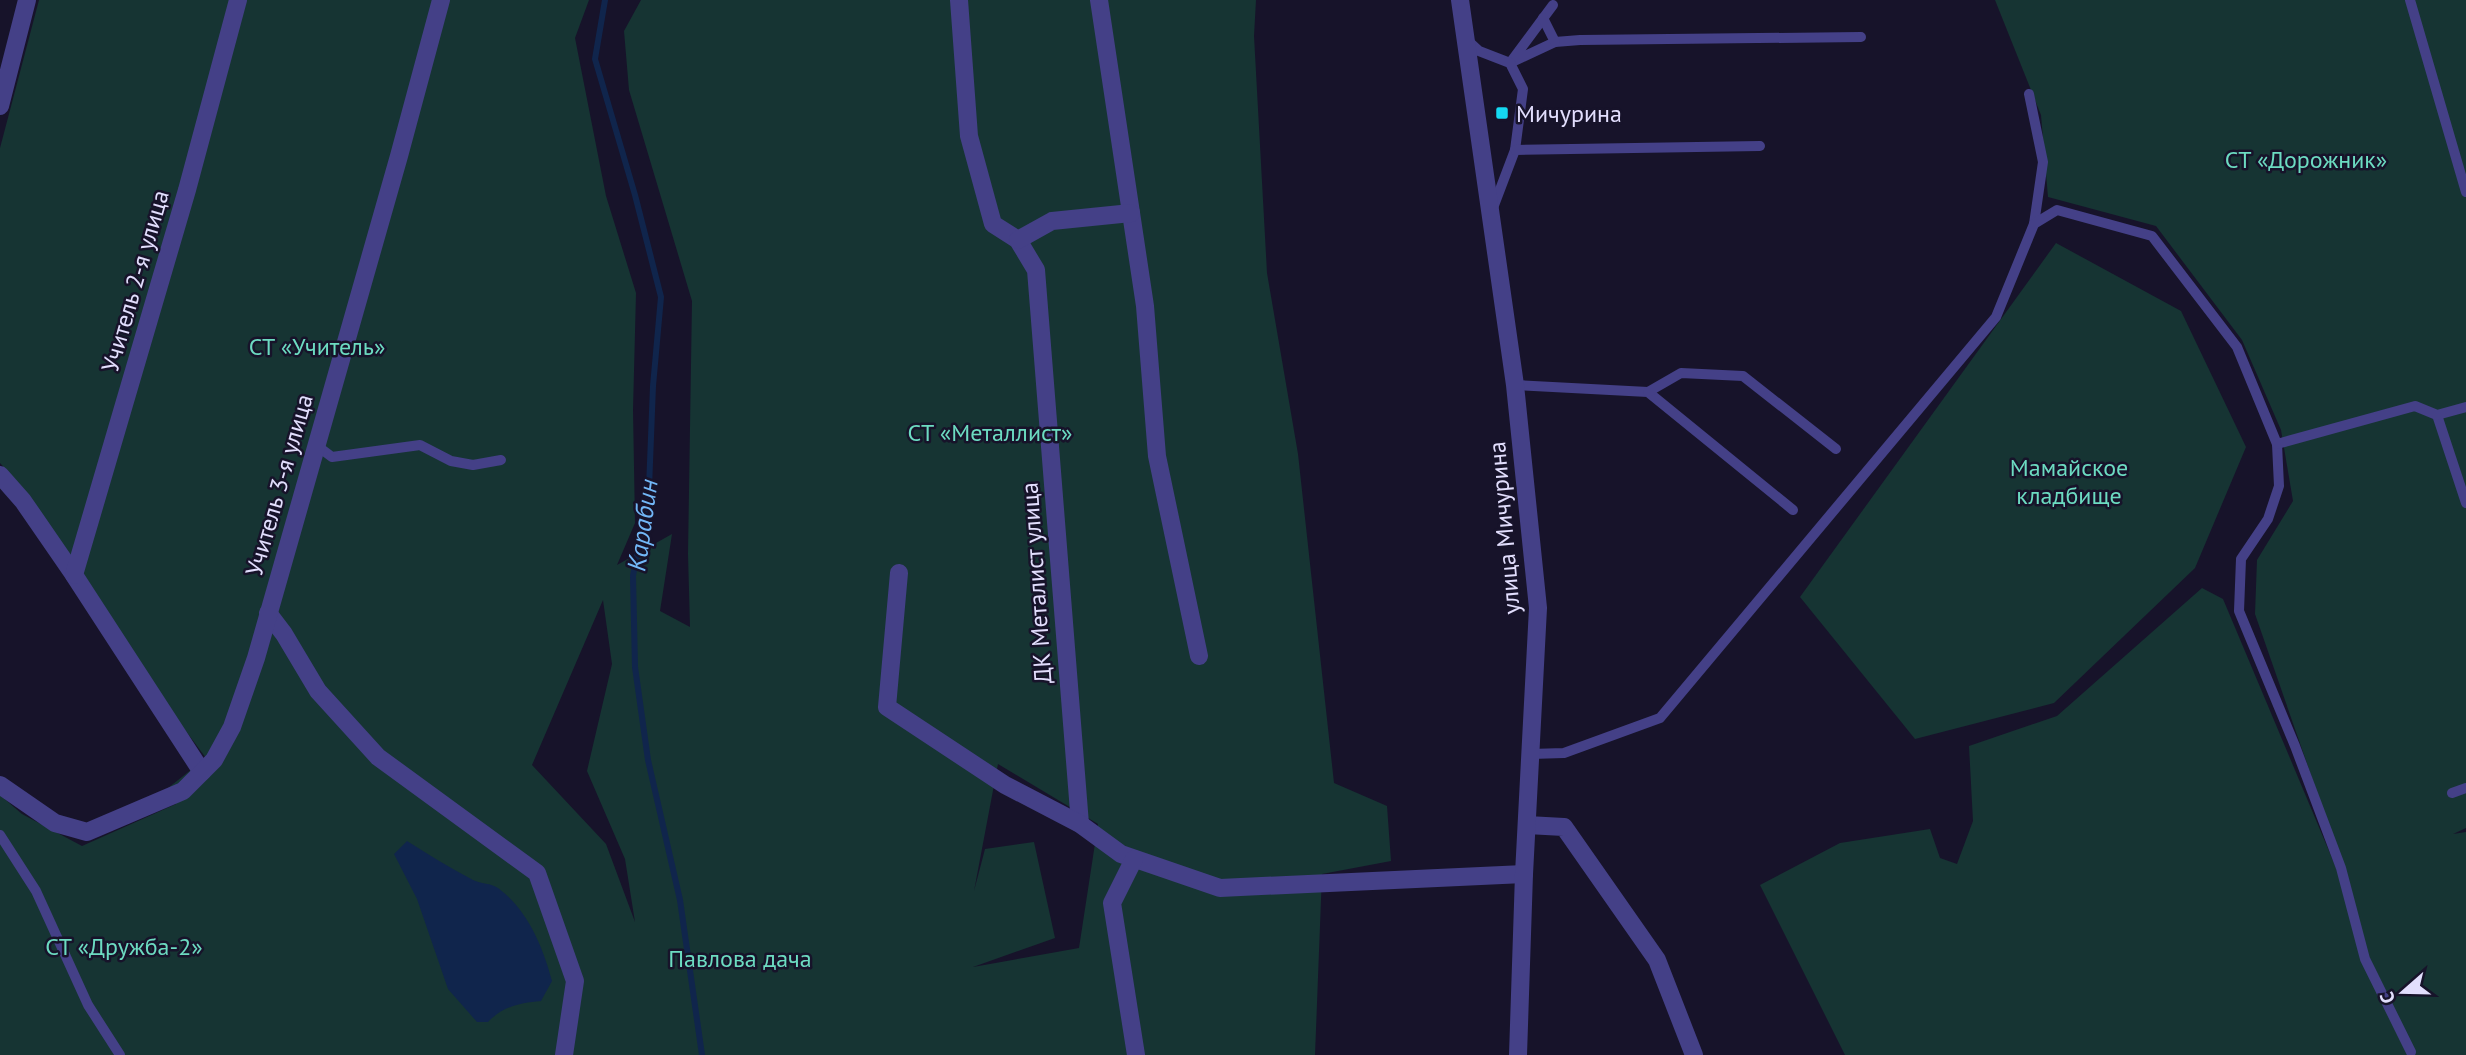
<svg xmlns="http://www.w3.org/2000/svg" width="2466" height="1055" font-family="'PT Sans',sans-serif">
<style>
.green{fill:#163433;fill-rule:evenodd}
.water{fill:#10254c}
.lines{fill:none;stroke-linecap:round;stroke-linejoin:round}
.stream{stroke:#10254c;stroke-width:6}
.service{stroke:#444087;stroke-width:10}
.minor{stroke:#444087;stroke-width:18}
.tertiary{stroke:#444087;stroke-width:18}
.poi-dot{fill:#15d9f2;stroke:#17132a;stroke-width:2.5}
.labels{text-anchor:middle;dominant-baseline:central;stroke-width:5;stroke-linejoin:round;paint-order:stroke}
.poi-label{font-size:24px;fill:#e2defd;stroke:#17132a;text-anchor:start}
.park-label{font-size:24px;fill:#6cdbc1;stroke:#17132a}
.street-label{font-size:24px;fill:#e2defd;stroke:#17132a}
.water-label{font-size:26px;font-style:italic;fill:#72b7f7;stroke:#17132a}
</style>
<rect width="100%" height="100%" fill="#17132a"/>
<g class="green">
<path d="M39 0H589L575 38 606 196 636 293 633 410 635 523 617 565 672 534 660 611 690 627 688 554 692 301 629 90 624 31 641 0H1256L1254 36 1267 273 1298 454 1334 783 1387 806 1391 861 1322 874 1315 1055H0V795L22 814 82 846 176 804 168 788 206 758 141 671 20 485 0 463V148ZM603 600 612 664 587 771 625 859 635 922 606 844 532 765ZM998 764 1098 824 1079 948 973 967 1055 938 1034 842 985 849 974 891Z"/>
<path d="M1995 0H2466V828L2453 834 2466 832V1055H1845L1760 885 1840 843 1930 829 1940 858 1957 864 1973 821 1969 746 2057 716 2202 588 2223 599 2337 870 2343 867 2255 614 2257 560 2293 501 2281 430 2242 340 2156 226 2048 197 2041 115Z"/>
<path d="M2056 243 2181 311 2246 447 2195 568 2054 703 1915 739 1800 597Z"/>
</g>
<path class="water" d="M407 841C429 855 450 868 473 880 481 884 491 883 498 888 528 910 543 947 552 981L541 1001C520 1003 503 1006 488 1022H477L448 989 417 899 394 854Z"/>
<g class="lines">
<path class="stream" d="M605 0 595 59 635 195 661 297 653 386 649 488 633 576 635 667 648 760 680 900 702 1055"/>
<g class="service">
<path d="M2410 0 2466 192"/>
<path d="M1553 5 1510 63 1555 42 1580 40 1861 37"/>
<path d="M1543 18 1555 42"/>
<path d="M1466 39 1479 51 1510 63 1523 89 1515 150 1493 208"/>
<path d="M2029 94 2043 162 2034 224"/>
<path d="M1515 150 1760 146"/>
<path d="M1515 385 1648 392 1793 510"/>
<path d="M1648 392 1681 373 1743 376 1836 449"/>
<path d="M2437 415 2466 503"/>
<path d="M2277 444 2279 486 2268 519 2241 559 2239 611 2295 746 2341 868 2365 959 2411 1052"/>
<path d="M316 445 332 457 420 445 451 461 473 465 501 460"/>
<path d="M1531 754 1564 753 1660 718 1996 317 2034 224 2057 210 2152 236 2237 347 2277 444 2415 406 2437 415 2466 407"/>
<path d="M2452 793 2466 788"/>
<path d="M0 835 36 891 88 1005 120 1055"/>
</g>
<g class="minor">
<path d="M959 0 969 136 993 224 1018 240 1036 270 1080 824"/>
<path d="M1099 0 1145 306 1157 456 1199 656"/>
<path d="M0 106 27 0"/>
<path d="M1018 240 1052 221 1131 213"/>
<path d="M0 475 23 501 74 575 202 772"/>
<path d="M899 573 887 707 1005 785 1080 824 1121 854 1220 888 1524 874"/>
<path d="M74 575 187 190 238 0"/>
<path d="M268 613 284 634 318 691 378 757 537 873 575 981 564 1055"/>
<path d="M0 785 55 823 87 832 183 791 214 760 232 727 256 658 399 156 441 0"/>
<path d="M1527 825 1564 827 1657 960 1694 1055"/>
<path d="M1134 859 1112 903 1136 1055"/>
</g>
<path class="tertiary" d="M1460 0 1515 385 1538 608 1524 874 1518 1055"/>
</g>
<rect class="poi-dot" x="1495" y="106" width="14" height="14" rx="3.5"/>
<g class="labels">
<g class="poi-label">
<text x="1516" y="113">Мичурина</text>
</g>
<g class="park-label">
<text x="2306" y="159">СТ «Дорожник»</text>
<text x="317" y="346">СТ «Учитель»</text>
<text x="990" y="432">СТ «Металлист»</text>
<text x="2069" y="467">Мамайское<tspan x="2069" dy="28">кладбище</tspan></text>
<text x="124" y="946">СТ «Дружба-2»</text>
<text x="740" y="958">Павлова дача</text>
</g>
<g class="street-label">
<text transform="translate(135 281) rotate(-74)">Учитель 2-я улица</text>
<text transform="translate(279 485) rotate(-74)">Учитель 3-я улица</text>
<text transform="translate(1504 528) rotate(-95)">улица Мичурина</text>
<text transform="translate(1036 583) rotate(-94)">ДК Металист улица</text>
</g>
<g class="water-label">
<text transform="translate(642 525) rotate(-82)">Карабин</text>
</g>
</g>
<g transform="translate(2403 992) rotate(250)" stroke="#17132a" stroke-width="5" paint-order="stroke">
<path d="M0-5L12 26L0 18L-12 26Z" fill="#e2defd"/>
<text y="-10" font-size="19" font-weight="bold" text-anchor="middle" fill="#e2defd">С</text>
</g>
</svg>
